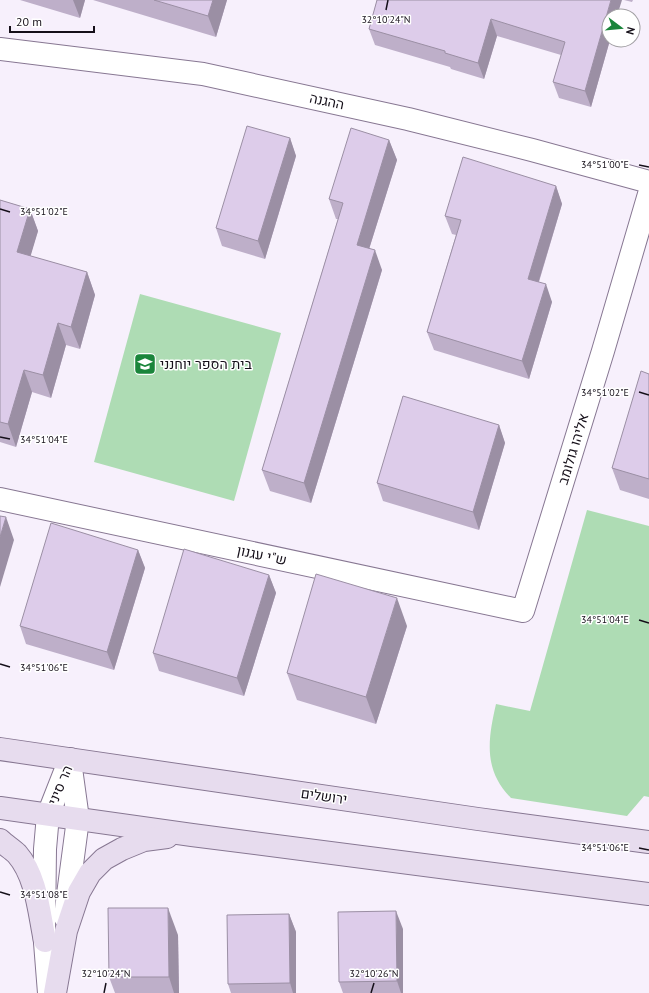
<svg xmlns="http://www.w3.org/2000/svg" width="649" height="993" font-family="'PT Sans',Heebo,sans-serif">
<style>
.green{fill:#aedcb4}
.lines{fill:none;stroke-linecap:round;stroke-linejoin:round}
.street-casing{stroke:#877792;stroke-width:24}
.secondary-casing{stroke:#877792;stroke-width:24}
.street{stroke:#fff;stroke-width:22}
.secondary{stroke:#e7dcee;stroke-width:22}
.wall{fill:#beafc9}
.shaded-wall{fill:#9b8fa4}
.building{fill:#ddccea;stroke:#9b8fa4}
.ticks{fill:none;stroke:#150f19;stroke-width:1.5}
.labels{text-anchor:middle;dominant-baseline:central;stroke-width:3;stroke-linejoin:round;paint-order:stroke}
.street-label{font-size:14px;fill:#150f19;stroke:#fff}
.poi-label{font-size:14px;fill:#150f19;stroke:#fff;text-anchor:start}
.ticks-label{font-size:10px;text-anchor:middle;fill:#150f19;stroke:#fff;stroke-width:3;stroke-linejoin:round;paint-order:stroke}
</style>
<rect width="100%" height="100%" fill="#f7f0fc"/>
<g class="green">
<path d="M140 294 281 333 234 501 94 462Z"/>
<path d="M587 510 649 526V797L644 796 627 816 511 798C483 770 488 739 496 704L530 711Z"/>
</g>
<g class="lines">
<g class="street-casing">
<g id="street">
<path d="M0 49 203 74 408 119 532 150 649 182"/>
<path d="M0 499 523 611 603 351 649 194"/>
<path d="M65 917 78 819 70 761"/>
<path d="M49 993 44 930 45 849 48 815 70 759"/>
</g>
</g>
<g class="secondary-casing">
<g id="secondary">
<path d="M0 749 478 819 649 842"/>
<path d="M0 808 192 835 649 894"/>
<path d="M0 840C5 845 12 849 17 854 37 877 39 913 45 941"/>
<path d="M55 993 66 931 79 892 90 873 104 859 122 849 144 840 167 837"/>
</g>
</g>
<use href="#street" class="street"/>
<use href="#secondary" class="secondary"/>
</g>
<g class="wall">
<path d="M20 0H85L80 18Z"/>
<path d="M93 0H227L216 37Z"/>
<path d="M377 0 610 40 591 107 559 98 553 82 561 55 497 36 484 79 451 69 450 67 375 45 369 29Z"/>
<path d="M624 0H633L632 2Z"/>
<path d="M290 138 296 156 265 259 222 246 216 228Z"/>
<path d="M389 140 397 160 369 249 382 270 311 503 270 491 262 470 338 219H336L329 199Z"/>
<path d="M556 186 562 204 539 282 552 302 529 379 434 350 427 332 456 235 452 234 445 216Z"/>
<path d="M0 200 30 209 38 231 30 256 87 272 95 295 80 349 66 345 51 398 32 392 16 447 0 442Z"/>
<path d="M649 374V499L620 490 612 468Z"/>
<path d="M499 425 505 443 479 530 383 501 377 483Z"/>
<path d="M138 550 145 568 114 670 26 644 20 626Z"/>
<path d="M269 575 276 593 244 696 159 671 153 653Z"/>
<path d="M407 626 376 724 297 700 287 673Z"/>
<path d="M289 914 296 932V993H231L228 984Z"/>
<path d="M403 929V993H343L339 982Z"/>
<path d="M178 935 179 993H115L109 977Z"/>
</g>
<g class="shaded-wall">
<path d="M73 0H85L80 18Z"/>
<path d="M213 0H227L216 37 208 16Z"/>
<path d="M611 0H622L617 16H609V40H610L591 107 585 91Z"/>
<path d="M491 19 497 36 484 79 478 63Z"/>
<path d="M290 138 296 156 265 259 258 241Z"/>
<path d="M389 140 397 160 364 265 357 245Z"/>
<path d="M556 186 562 204 534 297 528 279Z"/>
<path d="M30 209 38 231 25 275 17 252Z"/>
<path d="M375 250 382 270 311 503 304 483Z"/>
<path d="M87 272 95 295 80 349 71 327Z"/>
<path d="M546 284 552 302 529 379 522 361Z"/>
<path d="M58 323 66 345 51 398 43 375Z"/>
<path d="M24 370 32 392 16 447 8 424Z"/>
<path d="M499 425 505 443 479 530 473 512Z"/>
<path d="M6 517 14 540 0 587V537Z"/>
<path d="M138 550 145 568 114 670 107 652Z"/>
<path d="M269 575 276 593 244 696 237 678Z"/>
<path d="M397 598 407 626 376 724 366 697Z"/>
<path d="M168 908 178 935 179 993H174L169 977Z"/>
<path d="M396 911 403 929V993H401L397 981Z"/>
<path d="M289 914 296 932V993H293L290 983Z"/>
</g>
<g class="building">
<path d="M154 0H213L208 16Z"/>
<path d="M377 0H611L585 91 553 82 565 42 491 19 478 63 445 53V51L369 29Z"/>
<path d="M247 126 290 138 258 241 216 228Z"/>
<path d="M351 128 389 140 357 245 375 250 304 483 262 470 343 203 329 199Z"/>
<path d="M463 157 556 186 528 279 546 284 522 361 427 332 461 220 445 216Z"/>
<path d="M0 200 30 209 17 252 87 272 71 327 58 323 43 375 24 370 8 424 0 422Z"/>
<path d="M641 371 649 374V479L612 468Z"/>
<path d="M403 396 499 425 473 512 377 483Z"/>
<path d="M0 516 6 517 0 537Z"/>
<path d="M51 523 138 550 107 652 20 626Z"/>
<path d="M184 549 269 575 237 678 153 653Z"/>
<path d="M316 574 397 598 366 697 287 673Z"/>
<path d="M108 908H168L169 977H109Z"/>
<path d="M396 911 397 981 339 982 338 912Z"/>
<path d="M289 914 290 983 228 984 227 915Z"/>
</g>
<path class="ticks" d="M386 10 388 0M639 165 649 167M0 209 10 212M639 392 649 395M0 437 10 439M639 620 649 623M0 664 10 667M639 848 649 850M0 892 10 895M104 993 106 983M371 993 374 983"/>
<defs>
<g id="school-square" transform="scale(1.15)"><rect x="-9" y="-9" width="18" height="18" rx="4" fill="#1a853b" stroke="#fff"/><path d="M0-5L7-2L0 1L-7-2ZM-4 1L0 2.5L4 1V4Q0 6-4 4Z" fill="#fff"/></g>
</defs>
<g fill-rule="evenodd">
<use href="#school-square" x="145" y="364"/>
</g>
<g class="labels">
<g class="street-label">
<text transform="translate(327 101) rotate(12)">ההגנה</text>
<text transform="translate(573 449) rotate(-73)">אליהו גולומב</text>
<text transform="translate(262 555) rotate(12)">ש"י עגנון</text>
<text transform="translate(60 785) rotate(-67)">הר סיני</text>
<text transform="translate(324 796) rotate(8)">ירושלים</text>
</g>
<g class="poi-label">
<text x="160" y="364">בית הספר יוחנני</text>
</g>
</g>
<g class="ticks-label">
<text x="386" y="23">32°10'24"N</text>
<text x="605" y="168">34°51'00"E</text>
<text x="44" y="215">34°51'02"E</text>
<text x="605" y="396">34°51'02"E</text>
<text x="44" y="443">34°51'04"E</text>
<text x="605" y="623">34°51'04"E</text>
<text x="44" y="671">34°51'06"E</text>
<text x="605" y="851">34°51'06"E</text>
<text x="44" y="898">34°51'08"E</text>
<text x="106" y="977">32°10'24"N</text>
<text x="374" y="977">32°10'26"N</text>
</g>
<g transform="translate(621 28) rotate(106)"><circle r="19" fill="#ffffff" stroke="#a19fa3"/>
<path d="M0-3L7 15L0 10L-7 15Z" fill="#1a853b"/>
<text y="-6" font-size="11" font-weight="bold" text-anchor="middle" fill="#150f19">N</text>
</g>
<path d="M10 26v6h84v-6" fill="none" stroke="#150f19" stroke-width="2"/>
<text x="16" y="26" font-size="12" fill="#150f19" stroke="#ffffff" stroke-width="3" paint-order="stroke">20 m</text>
</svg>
